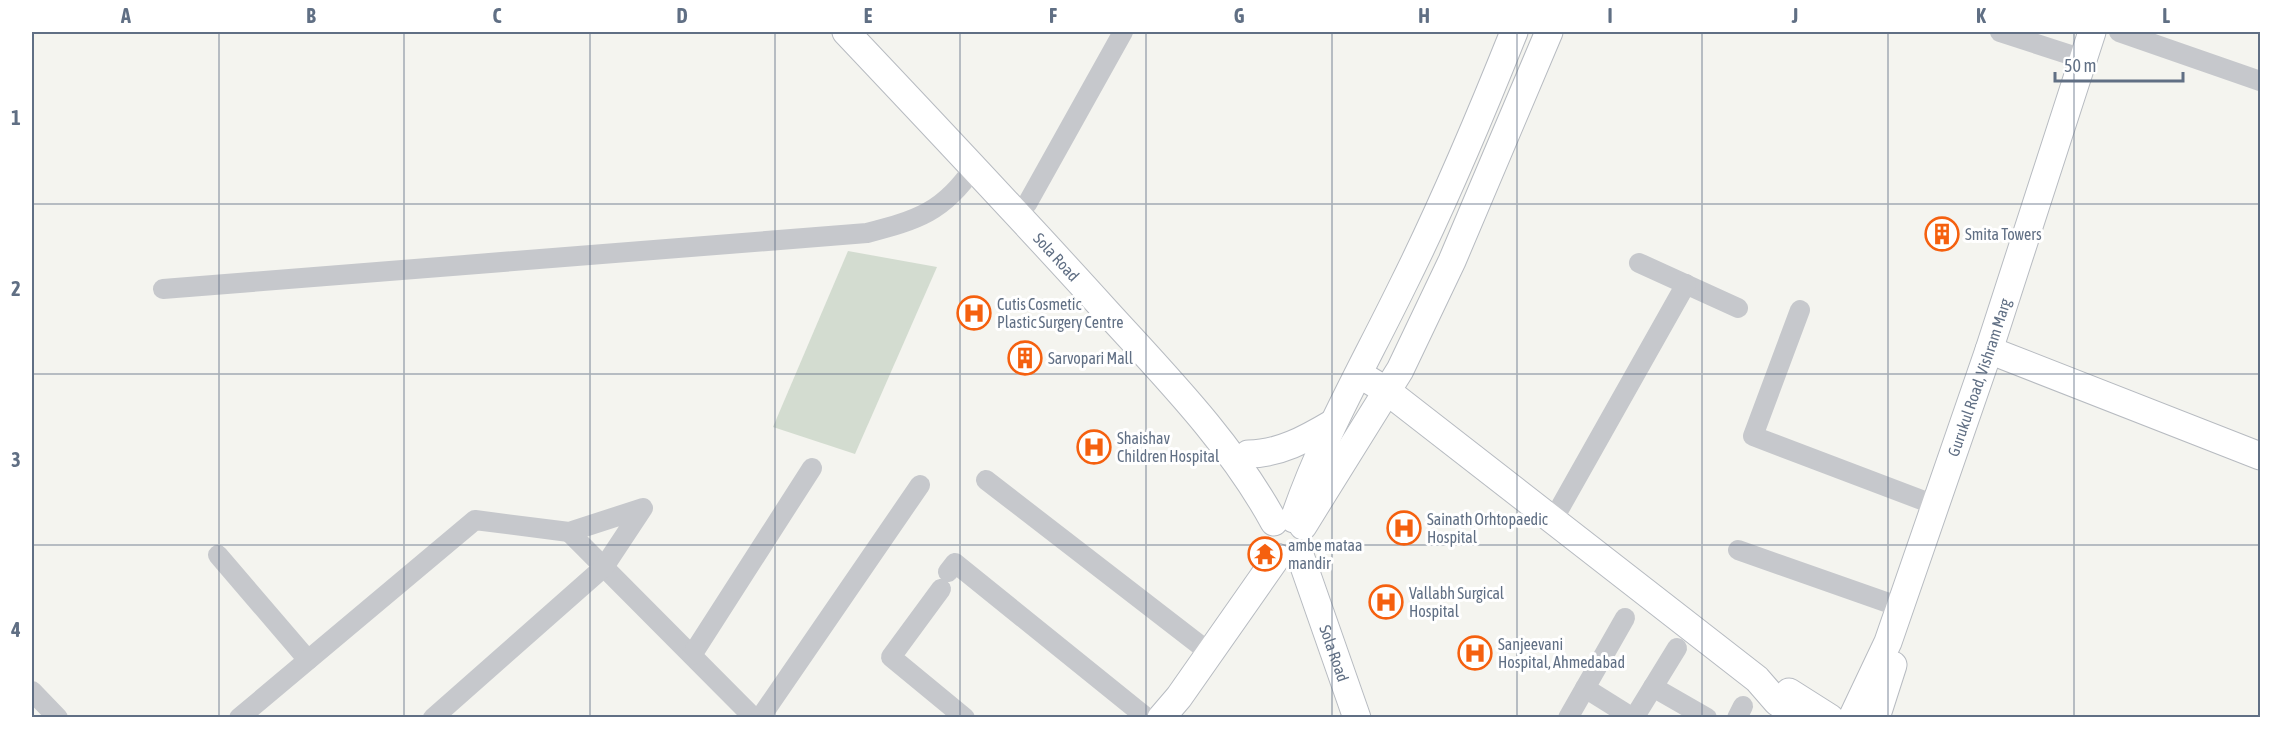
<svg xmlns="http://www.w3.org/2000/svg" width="2292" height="749" font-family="'Asap Condensed',sans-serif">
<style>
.green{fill:#d3dcd0}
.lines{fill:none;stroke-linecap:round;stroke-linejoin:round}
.secondary-casing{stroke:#b7bbc1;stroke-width:29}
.street{stroke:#c6c8cc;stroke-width:20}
.secondary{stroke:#fff;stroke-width:27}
.grid{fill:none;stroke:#606f84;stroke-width:1.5;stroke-opacity:0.55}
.labels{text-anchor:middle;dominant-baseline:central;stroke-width:6;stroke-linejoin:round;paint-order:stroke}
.poi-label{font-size:16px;fill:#606f84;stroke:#fff;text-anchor:start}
.street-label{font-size:16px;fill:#606f84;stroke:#fff}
.neatline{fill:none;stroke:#606f84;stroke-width:2}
.grid-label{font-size:20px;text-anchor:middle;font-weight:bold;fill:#606f84}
</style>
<rect width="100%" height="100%" fill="#f4f4ef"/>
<path class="green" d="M848 251 937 267 855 454 773 427Z"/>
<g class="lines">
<g class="secondary-casing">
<g id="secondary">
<path id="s1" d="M846 32C933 124 1020 216 1105 310 1166 377 1231 443 1274 522"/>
<path d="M1989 350 2260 456"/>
<path d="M1359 374 1387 391 1757 679 1777 702 1801 718"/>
<path d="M1248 454C1279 454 1306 439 1333 423"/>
<path d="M1294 519C1322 437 1365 363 1403 285 1444 203 1480 117 1514 32"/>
<path d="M1303 526 1400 370 1452 261 1549 32"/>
<path id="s2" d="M1300 555 1357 718"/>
<path d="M1789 692 1830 718"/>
<path d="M1161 718 1179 697 1277 557"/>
<path id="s3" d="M1852 718 1888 642 1989 350 2092 32"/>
<path d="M1876 718 1893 665"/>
</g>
</g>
<g class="street">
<path d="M2000 32 2083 59"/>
<path d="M2119 32 2260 81"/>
<path d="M1027 204 1123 32"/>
<path d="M1639 263 1738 308"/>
<path d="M163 289 867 233C917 220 944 212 974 167"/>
<path d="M1800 310 1753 436 1935 505"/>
<path d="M986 480 1210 653"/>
<path d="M1553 520 1686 284"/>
<path d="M569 532 754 718"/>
<path d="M1738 550 1900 607"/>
<path d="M218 555 308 660"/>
<path d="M948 572 955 563 1147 718"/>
<path d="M941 589 891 657 965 718"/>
<path d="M692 655 812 468"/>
<path d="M1653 687 1707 718"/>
<path d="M1585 688 1633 718"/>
<path d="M32 691 58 718"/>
<path d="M239 718 475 520 569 532 643 508 604 567 433 718"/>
<path d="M760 718 920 485"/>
<path d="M1568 718 1625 618"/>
<path d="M1634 718 1677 648"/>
<path d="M1737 718 1743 706"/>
</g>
<use href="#secondary" class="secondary"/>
</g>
<path class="grid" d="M219 32V718M404 32V718M590 32V718M775 32V718M960 32V718M1146 32V718M1332 32V718M1517 32V718M1702 32V718M1888 32V718M2074 32V718M32 204H2260M32 374H2260M32 545H2260"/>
<defs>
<g id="building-ring" transform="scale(1.725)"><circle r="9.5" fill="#fff" stroke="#f5600f" stroke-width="1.5"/><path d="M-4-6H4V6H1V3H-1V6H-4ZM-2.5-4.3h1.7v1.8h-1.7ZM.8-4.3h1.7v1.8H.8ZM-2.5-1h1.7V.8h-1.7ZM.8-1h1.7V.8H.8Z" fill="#f5600f"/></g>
<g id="hospital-ring" transform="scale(1.725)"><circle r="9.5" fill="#fff" stroke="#f5600f" stroke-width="1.5"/><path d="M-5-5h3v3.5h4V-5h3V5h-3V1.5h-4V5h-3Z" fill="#f5600f"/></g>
<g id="temple-ring" transform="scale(1.725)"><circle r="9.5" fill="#fff" stroke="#f5600f" stroke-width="1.5"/><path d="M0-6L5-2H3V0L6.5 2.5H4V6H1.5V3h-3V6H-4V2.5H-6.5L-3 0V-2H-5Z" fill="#f5600f"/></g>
</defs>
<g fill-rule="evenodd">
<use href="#building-ring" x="1942" y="234"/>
<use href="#hospital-ring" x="974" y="313"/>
<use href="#building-ring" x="1025" y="358"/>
<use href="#hospital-ring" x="1094" y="447"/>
<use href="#hospital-ring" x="1404" y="528"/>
<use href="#temple-ring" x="1265" y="554"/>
<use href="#hospital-ring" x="1386" y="602"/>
<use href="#hospital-ring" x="1475" y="653"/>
</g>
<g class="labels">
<g class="poi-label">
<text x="1965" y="234">Smita Towers</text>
<text x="997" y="304">Cutis Cosmetic<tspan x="997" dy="18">Plastic Surgery Centre</tspan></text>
<text x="1048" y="358">Sarvopari Mall</text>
<text x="1117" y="438">Shaishav<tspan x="1117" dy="18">Children Hospital</tspan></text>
<text x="1427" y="519">Sainath Orhtopaedic<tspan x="1427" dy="18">Hospital</tspan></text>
<text x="1288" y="545">ambe mataa<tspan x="1288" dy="18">mandir</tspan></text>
<text x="1409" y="593">Vallabh Surgical<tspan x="1409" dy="18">Hospital</tspan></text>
<text x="1498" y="644">Sanjeevani<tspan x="1498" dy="18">Hospital, Ahmedabad</tspan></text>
</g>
<g class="street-label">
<text stroke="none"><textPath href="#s1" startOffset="308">Sola Road</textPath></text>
<text stroke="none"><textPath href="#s3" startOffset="364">Gurukul Road, Vishram Marg</textPath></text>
<text stroke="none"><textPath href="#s2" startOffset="104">Sola Road</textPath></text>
</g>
</g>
<rect width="2292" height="749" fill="none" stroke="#ffffff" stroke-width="66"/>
<path d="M2055 72v9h128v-9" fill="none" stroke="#606f84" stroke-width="3"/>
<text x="2064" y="72" font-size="18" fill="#606f84" stroke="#ffffff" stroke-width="4.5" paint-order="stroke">50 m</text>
<rect x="33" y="33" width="2226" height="683" class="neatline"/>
<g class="grid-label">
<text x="126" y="23">A</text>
<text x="311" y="23">B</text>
<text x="497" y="23">C</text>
<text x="682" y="23">D</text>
<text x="868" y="23">E</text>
<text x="1053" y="23">F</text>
<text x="1239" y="23">G</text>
<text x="1424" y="23">H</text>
<text x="1610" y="23">I</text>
<text x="1795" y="23">J</text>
<text x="1981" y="23">K</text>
<text x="2166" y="23">L</text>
<text x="16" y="125">1</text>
<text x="16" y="296">2</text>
<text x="16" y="467">3</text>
<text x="16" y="637">4</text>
</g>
</svg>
